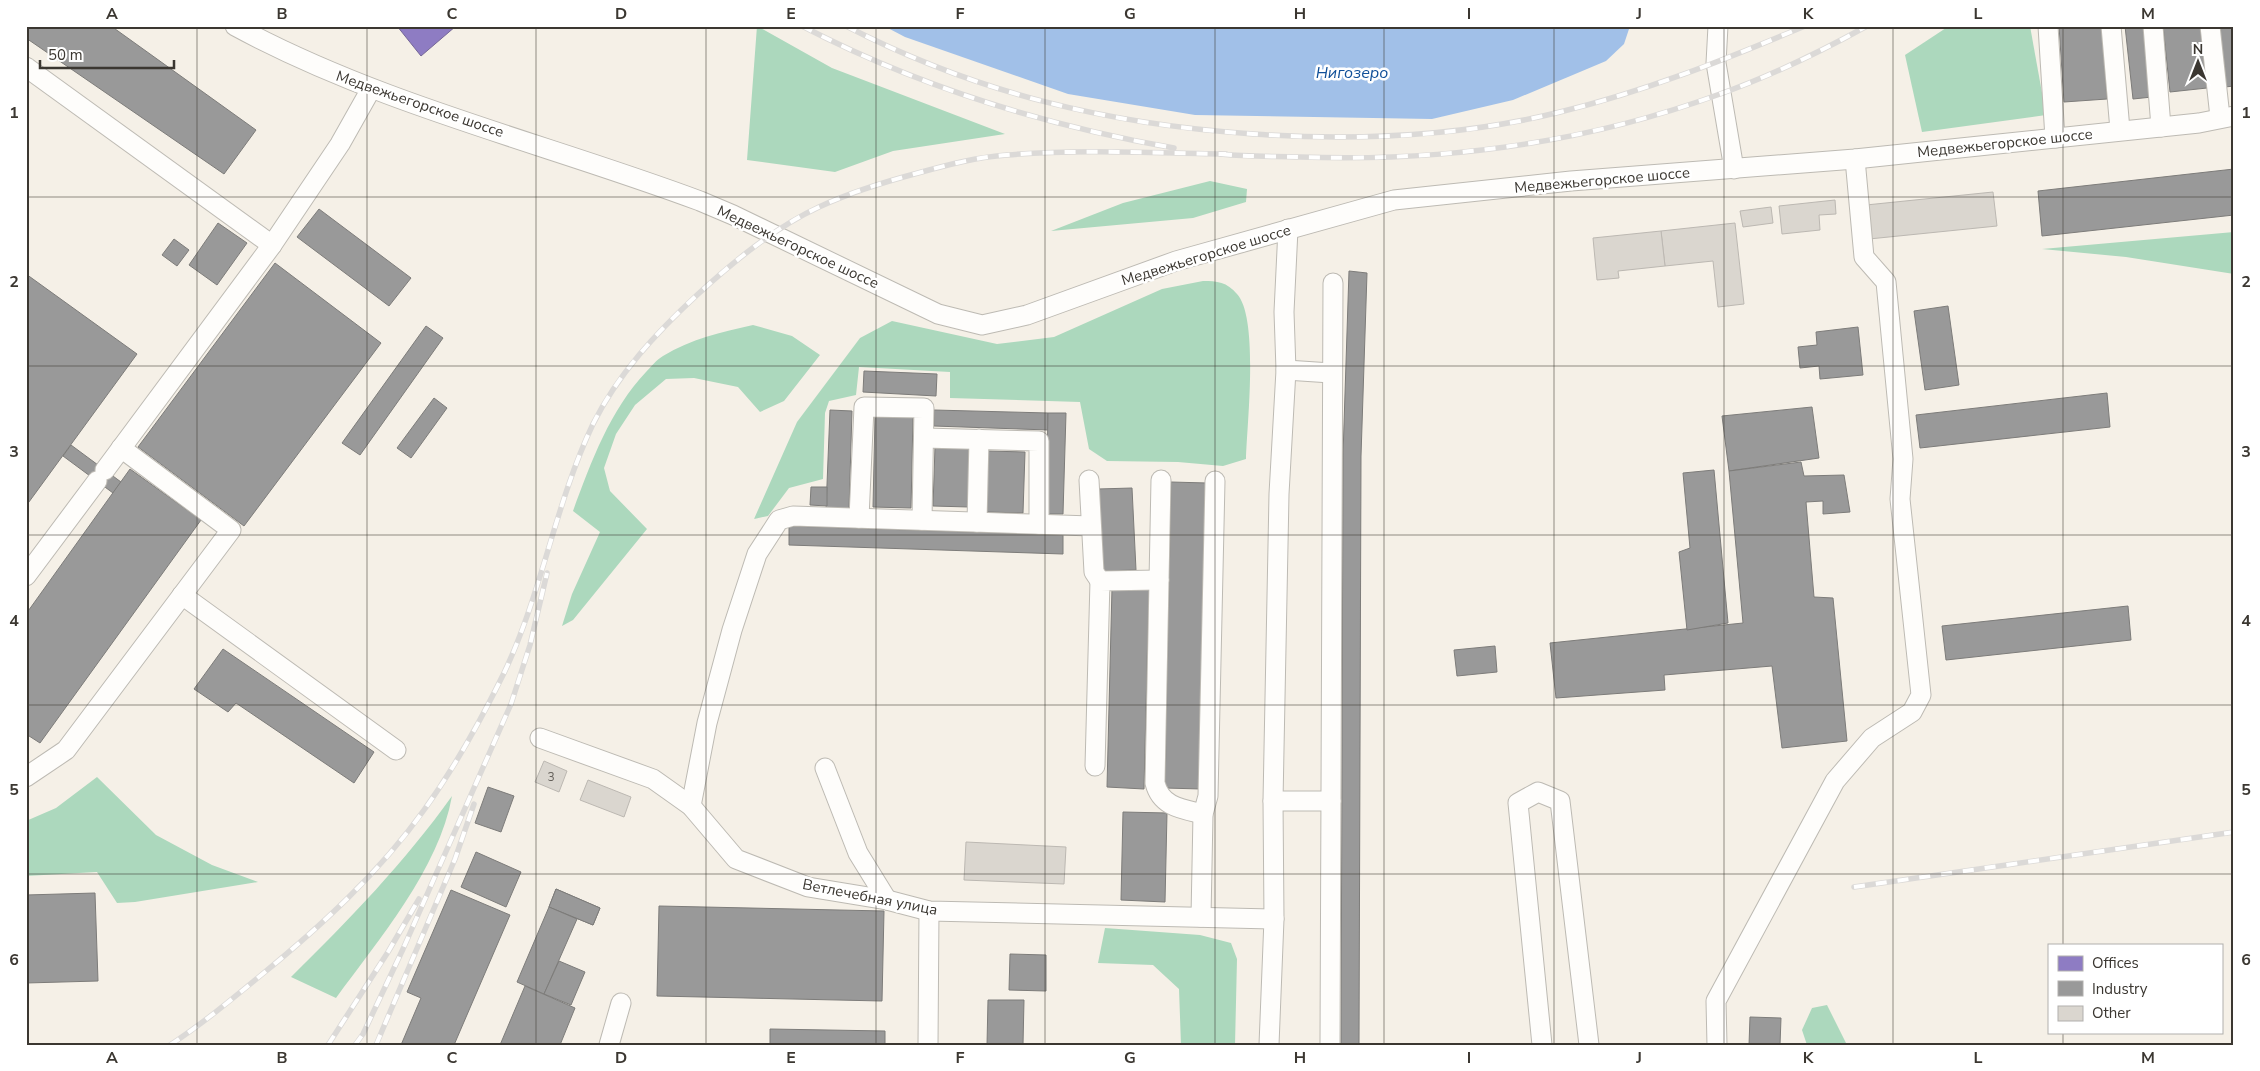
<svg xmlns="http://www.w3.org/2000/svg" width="2260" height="1071" font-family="'Nunito Sans',sans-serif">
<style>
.forest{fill:#acd8bd}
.water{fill:#a1c0e8}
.offices{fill:#8e7cc3;stroke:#756797}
.industry{fill:#999;stroke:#7d7c7a}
.building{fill:#dad6cf;stroke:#bcb8b2}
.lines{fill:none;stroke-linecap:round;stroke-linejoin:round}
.minor-casing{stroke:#bdbab3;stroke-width:21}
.minor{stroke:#fefdfb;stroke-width:19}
.rail-casing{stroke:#dbd9d7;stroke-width:5.5}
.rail{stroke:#fff;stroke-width:4;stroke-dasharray:11;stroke-linecap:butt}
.grid{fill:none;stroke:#3b3731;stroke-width:1;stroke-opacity:0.55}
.labels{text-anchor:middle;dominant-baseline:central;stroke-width:5;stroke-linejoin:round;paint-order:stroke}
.number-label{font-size:12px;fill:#64605a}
.street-label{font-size:15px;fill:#3b3731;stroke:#fff}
.water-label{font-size:16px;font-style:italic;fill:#104f98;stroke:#fff}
.neatline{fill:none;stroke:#3b3731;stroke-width:2}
.grid-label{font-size:16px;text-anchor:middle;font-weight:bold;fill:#3b3731}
</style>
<rect width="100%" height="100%" fill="#f5f0e7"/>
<g class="forest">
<path d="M757 26 832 68 1005 134 893 151 835 172 747 160Z"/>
<path d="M1949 26H2030L2046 115 1922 132 1905 55Z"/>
<path d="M1210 181 1247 189 1246 202 1193 218 1051 231 1123 203Z"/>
<path d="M2234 232V274L2126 257 2042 249Z"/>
<path d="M1203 281C1217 281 1227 282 1237 294 1259 318 1247 424 1246 459L1223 466 1178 462 1107 461 1089 449 1080 402 950 398V372L859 367 856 395 829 401 825 413 823 479 789 488 768 516 754 519 797 422 860 338 892 321 997 344 1054 337 1162 289Z"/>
<path d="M753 325 792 336 820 355 784 401 760 412 738 387 694 378 666 379 635 405 616 434 604 468 610 491 647 529 573 620 562 626 572 594 600 532 573 511C591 462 610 410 646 372 651 367 656 360 663 356 691 339 721 332 753 325Z"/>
<path d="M97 777 156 835 212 865 258 882 135 902 117 903 97 872 26 876V821L56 808Z"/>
<path d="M452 796C439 869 379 939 336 998L291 977C349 920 405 862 452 796Z"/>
<path d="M1105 928 1200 935 1231 943 1237 959 1235 1045H1181L1179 989 1153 965 1098 963Z"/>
<path d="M1827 1005 1847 1045H1807L1802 1030 1812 1008Z"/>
</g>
<path class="water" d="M884 26H1630L1624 44 1606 61 1513 100 1432 119 1195 115 1068 94 905 37Z"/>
<path class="offices" d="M397 26H456L421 56Z"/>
<g class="industry">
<path d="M26 26H111L256 130 224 174 26 38Z"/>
<path d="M2059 26H2102L2107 99 2064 102Z"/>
<path d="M2125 26H2144L2152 97 2133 99Z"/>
<path d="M2163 26H2200L2207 88 2170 92Z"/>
<path d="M2218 26H2234V86L2225 87Z"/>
<path d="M2234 169V215L2042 236 2038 191Z"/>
<path d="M319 209 411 278 389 306 297 237Z"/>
<path d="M218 223 247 243 217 285 189 265Z"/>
<path d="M174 239 189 250 177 266 162 255Z"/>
<path d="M275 263 381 343 244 526 138 447Z"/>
<path d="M1349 271 1367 273 1361 456 1359 1045H1341L1343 455Z"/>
<path d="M26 274 137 354 26 506Z"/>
<path d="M1948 306 1959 385 1925 390 1914 311Z"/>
<path d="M426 326 443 338 360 455 342 443Z"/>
<path d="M1858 327 1863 375 1820 379 1819 366 1800 368 1798 347 1817 345 1816 332Z"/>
<path d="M864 371 937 374 936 396 863 392Z"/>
<path d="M2107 393 2110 427 1920 448 1916 415Z"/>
<path d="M434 398 447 408 411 458 397 448Z"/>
<path d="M1812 407 1819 458 1729 471 1722 416Z"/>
<path d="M830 410 852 411 849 510 826 509Z"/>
<path d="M934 410 1048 413V430L934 426Z"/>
<path d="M1048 413H1066L1063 514H1046Z"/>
<path d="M875 417H913L911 508 873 507Z"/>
<path d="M71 445 121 482 113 493 63 456Z"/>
<path d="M935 447 970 448 969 507 933 506Z"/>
<path d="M988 451 1025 452 1023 513 987 512Z"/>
<path d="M1801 462 1804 476 1844 475 1850 512 1823 514V501L1806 502 1814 597 1833 598 1847 741 1782 748 1772 666 1664 675 1665 690 1556 698 1550 643 1743 623 1729 471Z"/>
<path d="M130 469 201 520 40 743 26 734V614Z"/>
<path d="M1714 470 1728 623 1687 630 1679 552 1690 548 1683 473Z"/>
<path d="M1171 482 1207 483 1201 789 1165 788Z"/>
<path d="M811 487H827V506L810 505Z"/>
<path d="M1132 488 1136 570 1101 571 1098 489Z"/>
<path d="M789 526 1063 535V554L789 545Z"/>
<path d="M1112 588 1149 589 1144 789 1107 787Z"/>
<path d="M2128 606 2131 640 1946 660 1942 626Z"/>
<path d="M1495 646 1497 672 1457 676 1454 650Z"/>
<path d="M223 649 374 752 354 783 236 703 228 712 194 689Z"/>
<path d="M488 787 514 796 501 832 475 823Z"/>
<path d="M1123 812 1167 813 1165 902 1121 900Z"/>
<path d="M476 852 521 872 506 907 461 887Z"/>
<path d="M556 889 600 908 593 925 549 907Z"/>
<path d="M556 889 600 908 593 925 549 907Z"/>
<path d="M451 890 510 915 454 1045H401L421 998 407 992Z"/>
<path d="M95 893 98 981 26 983V895Z"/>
<path d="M659 906 884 911 882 1001 657 996Z"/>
<path d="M549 907 577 919 544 994 517 982Z"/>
<path d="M1010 954 1046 955V991L1009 990Z"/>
<path d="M559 961 585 972 571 1005 544 994Z"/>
<path d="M525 986 575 1008 560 1045H500Z"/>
<path d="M988 1000H1024L1023 1045H987Z"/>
<path d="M1750 1017 1781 1018 1780 1045H1749Z"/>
<path d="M770 1029 885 1031V1045H770Z"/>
</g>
<g class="building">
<path d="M1993 192 1997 226 1869 239 1866 205Z"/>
<path d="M1835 200 1836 214 1819 215 1820 230 1782 234 1779 206Z"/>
<path d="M1771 207 1773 223 1743 227 1740 211Z"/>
<path d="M1735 223 1744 304 1718 307 1713 261 1665 266 1661 231Z"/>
<path d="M1661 231 1665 266 1618 271 1619 278 1597 280 1593 238Z"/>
<path d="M544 761 567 771 559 792 535 782Z"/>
<path d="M588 780 631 797 624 817 580 800Z"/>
<path d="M966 842 1066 847 1064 884 964 880Z"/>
</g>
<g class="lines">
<g class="minor-casing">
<g id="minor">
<path d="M235 26C381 105 545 143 700 201L733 215 938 314 982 325 1027 315 1176 261 1394 200 1571 181 1855 159 2199 123 2234 116"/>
<path d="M1718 26 1716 63 1734 169"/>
<path d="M2048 26 2055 138"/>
<path d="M2111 26 2120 130"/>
<path d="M2153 26 2161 127"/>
<path d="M2210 26 2220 117"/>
<path d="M26 67 272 245"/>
<path d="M1286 370 1331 373"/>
<path d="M924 438 1039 441V524"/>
<path d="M105 470 272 245 340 144 371 89"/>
<path d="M1089 480 1094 572 1100 581"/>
<path d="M1161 480 1155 783C1161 807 1182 809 1203 814"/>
<path d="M859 518 864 407 924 408 922 520"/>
<path d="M977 522 979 439"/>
<path d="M26 576 97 481"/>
<path d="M182 595 396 750"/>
<path d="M540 738 653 779 691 806 736 859 808 887 887 900 929 911 1274 919"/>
<path d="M1095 766 1100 581 1159 580"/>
<path d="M825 768 858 853 887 900"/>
<path d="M26 777 66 750 231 530 121 448"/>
<path d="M1273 801H1331"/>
<path d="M691 806 707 723 732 630 757 554 779 520 793 516 1091 526"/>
<path d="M1201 917 1203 814 1208 796 1215 481"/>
<path d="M609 1045 621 1003"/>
<path d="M928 1045 929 911"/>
<path d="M1269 1045 1274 919 1273 801 1279 494 1286 370 1284 312 1288 229"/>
<path d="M1330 1045 1333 283"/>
<path d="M1542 1045 1518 803 1538 792 1560 801 1589 1045"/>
<path d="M1717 1045 1716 1001 1835 781 1872 738 1912 712 1921 695 1900 499 1903 459 1886 282 1864 257 1855 159"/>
</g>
</g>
<use href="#minor" class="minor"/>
<g class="rail-casing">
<g id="rail">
<path d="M802 26C919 87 1044 125 1174 148"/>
<path d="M846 26C976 93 1107 124 1253 134 1357 141 1459 137 1560 112 1646 91 1724 60 1805 26"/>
<path d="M1221 154C1247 157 1274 156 1300 157 1442 162 1586 143 1720 94 1771 76 1820 52 1867 26"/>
<path d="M1854 887 2234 832"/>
<path d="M170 1045C202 1024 231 1000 260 976 320 927 379 873 424 810 455 767 481 720 504 673 542 593 555 504 593 424 618 374 656 333 697 295 733 262 774 228 819 207 851 192 884 182 918 173 947 165 977 157 1007 155 1080 149 1153 153 1226 154"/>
<path d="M328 1045 388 952 419 899"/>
<path d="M355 1045 363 1034 403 949 511 704 530 645 547 573"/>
<path d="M376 1045 455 859 474 804"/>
</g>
</g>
<use href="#rail" class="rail"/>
</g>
<path class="grid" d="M197 26V1045M367 26V1045M536 26V1045M706 26V1045M876 26V1045M1045 26V1045M1215 26V1045M1384 26V1045M1554 26V1045M1724 26V1045M1893 26V1045M2063 26V945M26 197H2234M26 366H2234M26 535H2234M26 705H2234M26 874H2234M2063 1032V1045"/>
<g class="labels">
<g class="number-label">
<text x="551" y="777">3</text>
</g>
<g class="street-label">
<text transform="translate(420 104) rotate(19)">Медвежьегорское шоссе</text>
<text transform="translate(2005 143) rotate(-6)">Медвежьегорское шоссе</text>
<text transform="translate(1602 180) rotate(-5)">Медвежьегорское шоссе</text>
<text transform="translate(798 247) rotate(25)">Медвежьегорское шоссе</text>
<text transform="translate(1206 255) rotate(-17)">Медвежьегорское шоссе</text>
<text transform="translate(870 897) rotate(11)">Ветлечебная улица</text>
</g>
<g class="water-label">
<text x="1352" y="73">Нигозеро</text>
</g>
</g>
<rect width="2260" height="1071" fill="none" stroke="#ffffff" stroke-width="55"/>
<rect x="2048" y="944" width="175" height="90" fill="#ffffff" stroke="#b1afad"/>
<rect x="2058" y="956" width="25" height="15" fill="#8e7cc3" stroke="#b1afad"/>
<text x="2092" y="968" font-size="15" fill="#3b3731">Offices</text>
<rect x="2058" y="981" width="25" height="15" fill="#999999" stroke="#b1afad"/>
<text x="2092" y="994" font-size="15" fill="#3b3731">Industry</text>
<rect x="2058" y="1006" width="25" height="15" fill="#dad6cf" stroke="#b1afad"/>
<text x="2092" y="1018" font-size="15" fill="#3b3731">Other</text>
<g transform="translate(2198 62)" stroke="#ffffff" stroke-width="4" paint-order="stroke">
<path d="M0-4L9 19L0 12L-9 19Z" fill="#3b3731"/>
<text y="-8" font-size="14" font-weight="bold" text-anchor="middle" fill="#3b3731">N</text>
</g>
<path d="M40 60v8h134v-8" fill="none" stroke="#3b3731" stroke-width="2.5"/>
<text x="48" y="60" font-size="15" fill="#3b3731" stroke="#ffffff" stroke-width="4" paint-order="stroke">50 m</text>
<rect x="28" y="28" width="2204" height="1016" class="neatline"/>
<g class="grid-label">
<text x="112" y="19">A</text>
<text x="282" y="19">B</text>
<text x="452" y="19">C</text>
<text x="621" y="19">D</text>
<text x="791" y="19">E</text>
<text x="960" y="19">F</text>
<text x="1130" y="19">G</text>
<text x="1300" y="19">H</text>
<text x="1469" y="19">I</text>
<text x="1639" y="19">J</text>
<text x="1808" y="19">K</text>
<text x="1978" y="19">L</text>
<text x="2148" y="19">M</text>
<text x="14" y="118">1</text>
<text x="2246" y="118">1</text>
<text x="14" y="287">2</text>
<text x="2246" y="287">2</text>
<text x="14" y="457">3</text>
<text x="2246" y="457">3</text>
<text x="14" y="626">4</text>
<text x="2246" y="626">4</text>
<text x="14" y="795">5</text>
<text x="2246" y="795">5</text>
<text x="14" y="965">6</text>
<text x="2246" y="965">6</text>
<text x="112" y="1063">A</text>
<text x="282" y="1063">B</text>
<text x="452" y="1063">C</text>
<text x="621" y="1063">D</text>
<text x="791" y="1063">E</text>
<text x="960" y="1063">F</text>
<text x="1130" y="1063">G</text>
<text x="1300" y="1063">H</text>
<text x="1469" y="1063">I</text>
<text x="1639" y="1063">J</text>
<text x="1808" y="1063">K</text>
<text x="1978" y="1063">L</text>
<text x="2148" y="1063">M</text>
</g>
</svg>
